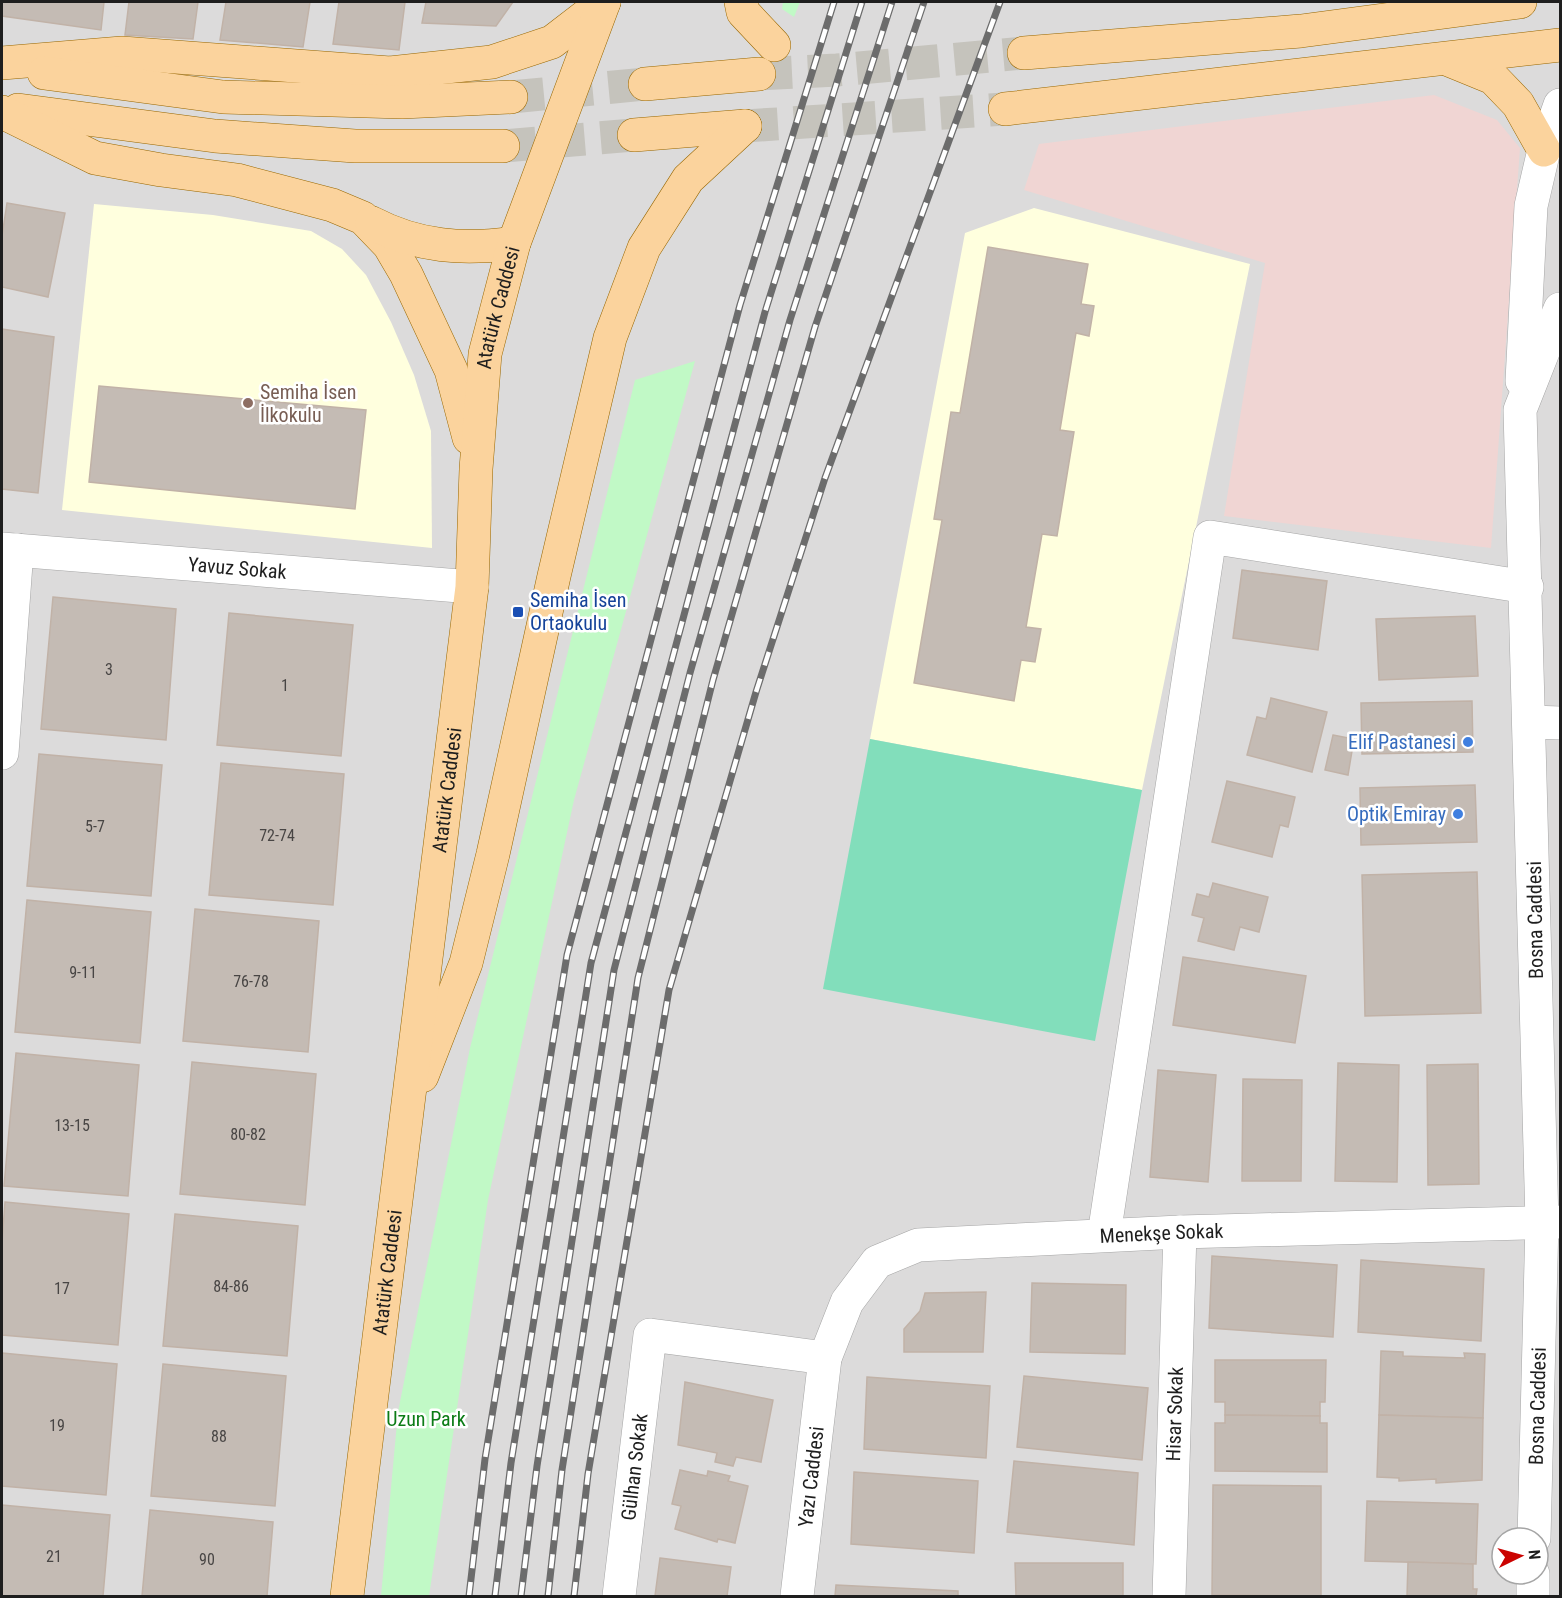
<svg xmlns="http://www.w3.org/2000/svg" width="1562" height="1598" font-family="'Roboto Condensed',sans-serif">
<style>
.residential{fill:#dcdbdb;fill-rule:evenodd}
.commercial{fill:#f0d5d3}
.education{fill:#ffffde}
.park{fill:#c1f9c6}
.pitch{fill:#82debb}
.building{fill:#c4bbb4;stroke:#c1b2a7;stroke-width:1.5}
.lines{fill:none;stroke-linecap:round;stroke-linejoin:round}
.major-tunnel{stroke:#c5c3bc;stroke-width:33;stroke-dasharray:33 16;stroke-linecap:butt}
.minor-casing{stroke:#a5a5a5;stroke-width:34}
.major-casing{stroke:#986701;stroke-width:34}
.minor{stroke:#fff;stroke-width:33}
.major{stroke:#fbd39d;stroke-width:33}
.rail-casing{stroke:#6c6c6c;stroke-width:7}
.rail{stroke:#fff;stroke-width:4.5;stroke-dasharray:14;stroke-linecap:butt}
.education-dot{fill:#8d6e63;stroke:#fff;stroke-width:2}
.transit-dot{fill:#1a4fb4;stroke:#fff;stroke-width:2}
.shop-dot{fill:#3f7fe0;stroke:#fff;stroke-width:2}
.labels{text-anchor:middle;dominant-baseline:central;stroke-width:5;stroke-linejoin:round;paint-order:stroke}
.number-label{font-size:16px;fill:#484544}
.street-label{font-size:20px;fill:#1e1e1e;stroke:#fff}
.education-label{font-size:20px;fill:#785e54;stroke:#fff;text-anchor:start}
.transit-label{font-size:20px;fill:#164399;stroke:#fff;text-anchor:start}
.shop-label{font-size:20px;fill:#366cbe;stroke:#fff;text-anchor:end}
.park-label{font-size:20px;fill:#0c7c16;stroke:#fff}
</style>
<rect width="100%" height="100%" fill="#efece4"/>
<path class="residential" d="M2 2H1560V1596H2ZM1502 1538H1538V1574H1502Z"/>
<path class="commercial" d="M1434 95 1497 120 1520 148 1491 548 1224 516 1265 263 1024 190 1039 144Z"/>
<g class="education">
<path d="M94 204 213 215 311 231 342 249 366 275 391 322 414 375 431 431 432 548 62 510Z"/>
<path d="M1034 208 1250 264 1142 790 870 739 965 233Z"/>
</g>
<g class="park">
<path d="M783 2H800L794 17 782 9Z"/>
<path d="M695 361 574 800 488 1200 429 1596H381L398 1412 470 1048 635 380Z"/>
</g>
<path class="pitch" d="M870 739 1142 790 1095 1041 823 989Z"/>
<g class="building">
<path d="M2 2H104L101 30 2 16Z"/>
<path d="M129 2H198L193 39 125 35Z"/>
<path d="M226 2H310L303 47 220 40Z"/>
<path d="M339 2H405L399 50 333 44Z"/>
<path d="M426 2H513L496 26 422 23Z"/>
<path d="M7 203 65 213 48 297 2 287V236Z"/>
<path d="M988 247 1088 264 1081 304 1094 306 1089 336 1076 333 1060 430 1074 432 1057 536 1042 534 1026 627 1041 629 1035 662 1021 660 1014 701 914 683 942 520 934 519 951 412 960 413Z"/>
<path d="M2 329 54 337 38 493 2 489Z"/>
<path d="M99 386 366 410 355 509 89 482Z"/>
<path d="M1242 570 1327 581 1318 650 1233 638Z"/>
<path d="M53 597 176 609 166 740 41 729Z"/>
<path d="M229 613 353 625 341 756 217 745Z"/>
<path d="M1475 616 1478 676 1379 680 1376 619Z"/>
<path d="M1271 698 1327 712 1312 772 1247 755 1257 717 1266 719Z"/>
<path d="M1472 701 1473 752 1362 754 1361 703Z"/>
<path d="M1333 735 1354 739 1348 775 1325 770Z"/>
<path d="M39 754 162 765 151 896 27 886Z"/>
<path d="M221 763 344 774 333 905 209 895Z"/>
<path d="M1227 781 1295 797 1288 827 1280 825 1272 857 1212 842Z"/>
<path d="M1475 785 1477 842 1361 845 1360 788Z"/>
<path d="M1477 872 1481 1013 1365 1016 1362 875Z"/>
<path d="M1213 883 1268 897 1259 932 1240 927 1234 950 1198 941 1204 918 1192 915 1197 894 1209 897Z"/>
<path d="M27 900 151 912 140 1043 15 1032Z"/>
<path d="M195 909 319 921 308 1052 183 1041Z"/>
<path d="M1183 957 1306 976 1295 1043 1173 1025Z"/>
<path d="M16 1053 139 1065 128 1196 4 1186Z"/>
<path d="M192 1062 316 1074 305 1205 180 1194Z"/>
<path d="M1338 1063 1399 1065 1397 1182 1335 1181Z"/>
<path d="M1478 1064 1479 1184 1428 1185 1427 1065Z"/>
<path d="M1158 1070 1216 1075 1208 1182 1150 1177Z"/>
<path d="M1243 1079 1302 1080 1301 1181H1242Z"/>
<path d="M5 1202 129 1214 118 1345 2 1335V1242Z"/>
<path d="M175 1214 298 1226 287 1356 163 1346Z"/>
<path d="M1212 1256 1337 1265 1333 1337 1209 1328Z"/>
<path d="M1361 1260 1484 1269 1481 1341 1358 1332Z"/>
<path d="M1032 1283 1126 1285 1125 1354 1030 1352Z"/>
<path d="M986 1292 983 1352H904V1329L920 1311 925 1293Z"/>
<path d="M1381 1351 1403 1352V1356L1465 1358 1464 1353 1485 1354 1483 1418 1379 1415Z"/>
<path d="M2 1353 117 1364 106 1495 2 1486Z"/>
<path d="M1215 1360H1326L1325 1402H1320V1416L1225 1415V1402H1215Z"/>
<path d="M163 1364 286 1376 275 1506 151 1496Z"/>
<path d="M1024 1376 1148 1388 1142 1460 1017 1447Z"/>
<path d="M867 1377 990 1386 986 1458 864 1449Z"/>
<path d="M685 1382 773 1400 761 1462 736 1457 733 1466 715 1462 717 1453 678 1445Z"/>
<path d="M1225 1415 1320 1416V1423H1327V1472L1215 1471V1423H1225Z"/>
<path d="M1379 1415 1483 1418 1482 1480 1436 1483V1479L1399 1481V1478L1377 1477Z"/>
<path d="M1014 1461 1138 1473 1134 1545 1007 1532Z"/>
<path d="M680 1470 707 1476 708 1471 730 1476 728 1481 748 1486 735 1543 718 1539 717 1542 675 1529 681 1506 672 1504Z"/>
<path d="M854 1472 978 1481 974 1553 851 1544Z"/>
<path d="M1213 1485 1321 1486V1596L1212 1595Z"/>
<path d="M1367 1501 1478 1504 1476 1564 1365 1561Z"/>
<path d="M2 1505 110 1515 103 1596H2Z"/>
<path d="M150 1510 273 1522 267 1596H142Z"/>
<path d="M660 1558 731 1567 727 1596H655Z"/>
<path d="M1408 1562 1473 1564V1589H1477L1476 1596H1407Z"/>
<path d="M1015 1563H1123V1596H1016Z"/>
<path d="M836 1585 958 1591V1596H835Z"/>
</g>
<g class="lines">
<g class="major-tunnel">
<path d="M759 74 837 70 1024 53"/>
<path d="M511 97 645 84"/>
<path d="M745 126 1005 109"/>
<path d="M503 146 634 135"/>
</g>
<g class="minor-casing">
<g id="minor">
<path d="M1522 381 1531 206 1544 150 1560 105"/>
<path id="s1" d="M2 549 472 587"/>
<path d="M1530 722 1560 723"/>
<path d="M2 753 17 550"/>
<path d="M1104 1235 1210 537 1527 587"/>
<path id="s2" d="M1534 1538 1542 1222 1520 410 1560 309"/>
<path id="s3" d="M619 1596 650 1335 825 1358"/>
<path id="s4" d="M797 1596 825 1358 847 1302 877 1262 918 1245 1180 1232 1560 1222"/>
<path id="s5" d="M1169 1596 1180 1232"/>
<path d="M1533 1596V1574"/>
</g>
</g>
<g class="major-casing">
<g id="major">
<path d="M741 2 743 12 774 45"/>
<path d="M1024 53 1301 31 1520 2"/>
<path d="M1449 60 1493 78 1518 104 1544 150"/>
<path d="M2 63 122 53 390 73 492 62 552 42 604 2"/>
<path d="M44 73 223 97 402 102 511 97"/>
<path d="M645 84 759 74"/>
<path d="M1005 109 1560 45"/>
<path d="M18 110 215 136 355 146H503"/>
<path d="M2 112 95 158 161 170 237 180 332 205 363 218 389 245 406 274 451 370 469 438"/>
<path d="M634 135 745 126"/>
<path d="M372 223C418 247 463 250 514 243"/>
<path d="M422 1076 466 963 493 854 554 576 610 338 644 248 688 179 745 126"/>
<path id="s6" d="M347 1596 472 587 476 469 485 354 514 243 604 2"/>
</g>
</g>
<use href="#minor" class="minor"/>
<use href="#major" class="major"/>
<g class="rail-casing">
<g id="rail">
<path d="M469 1596 485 1459 567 955 740 305 834 2"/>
<path d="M495 1596 511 1463 591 963 765 312 862 2"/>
<path d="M521 1596 537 1466 614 970 690 673 790 320 892 2"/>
<path d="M548 1596 562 1470 638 978 713 680 815 327 924 2"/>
<path d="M574 1596 588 1474 669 990 756 692 825 478 1000 2"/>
</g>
</g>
<use href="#rail" class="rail"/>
</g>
<circle class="education-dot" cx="248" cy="403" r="6"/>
<rect class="transit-dot" x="512" y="606" width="12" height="12" rx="3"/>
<g class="shop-dot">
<circle cx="1468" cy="742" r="6"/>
<circle cx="1458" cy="814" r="6"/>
</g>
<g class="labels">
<g class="number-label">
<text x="109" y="669">3</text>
<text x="285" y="685">1</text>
<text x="95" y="826">5-7</text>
<text x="277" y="835">72-74</text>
<text x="83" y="972">9-11</text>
<text x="251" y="981">76-78</text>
<text x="72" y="1125">13-15</text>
<text x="248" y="1134">80-82</text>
<text x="231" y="1286">84-86</text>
<text x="62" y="1288">17</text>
<text x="57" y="1425">19</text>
<text x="219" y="1436">88</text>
<text x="54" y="1556">21</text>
<text x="207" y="1559">90</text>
</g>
<g class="street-label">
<text stroke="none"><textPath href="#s6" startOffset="1298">Atatürk Caddesi</textPath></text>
<text stroke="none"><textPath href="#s1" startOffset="236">Yavuz Sokak</textPath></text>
<text stroke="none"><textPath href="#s6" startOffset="812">Atatürk Caddesi</textPath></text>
<text transform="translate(1535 920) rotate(-91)">Bosna Caddesi</text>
<text stroke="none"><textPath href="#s4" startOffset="638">Menekşe Sokak</textPath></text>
<text stroke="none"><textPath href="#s6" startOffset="326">Atatürk Caddesi</textPath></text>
<text stroke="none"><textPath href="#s2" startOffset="132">Bosna Caddesi</textPath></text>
<text stroke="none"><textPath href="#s5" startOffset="182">Hisar Sokak</textPath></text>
<text stroke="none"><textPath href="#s3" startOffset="130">Gülhan Sokak</textPath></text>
<text stroke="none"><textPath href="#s4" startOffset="120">Yazı Caddesi</textPath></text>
</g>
<g class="education-label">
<text x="260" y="392">Semiha İsen<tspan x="260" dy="23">İlkokulu</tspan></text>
</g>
<g class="transit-label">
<text x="530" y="600">Semiha İsen<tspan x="530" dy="23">Ortaokulu</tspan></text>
</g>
<g class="shop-label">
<text x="1456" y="742">Elif Pastanesi</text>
<text x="1446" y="814">Optik Emiray</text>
</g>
<g class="park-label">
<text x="426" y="1419">Uzun Park</text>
</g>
</g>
<rect width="1562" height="1598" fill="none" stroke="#1e1e1e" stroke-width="6"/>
<g transform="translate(1520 1556) rotate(85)"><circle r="28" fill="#ffffff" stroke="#a5a5a5" stroke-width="1.5"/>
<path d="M0-4.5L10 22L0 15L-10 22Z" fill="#cb0301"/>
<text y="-9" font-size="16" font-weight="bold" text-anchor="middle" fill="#1e1e1e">N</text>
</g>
</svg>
